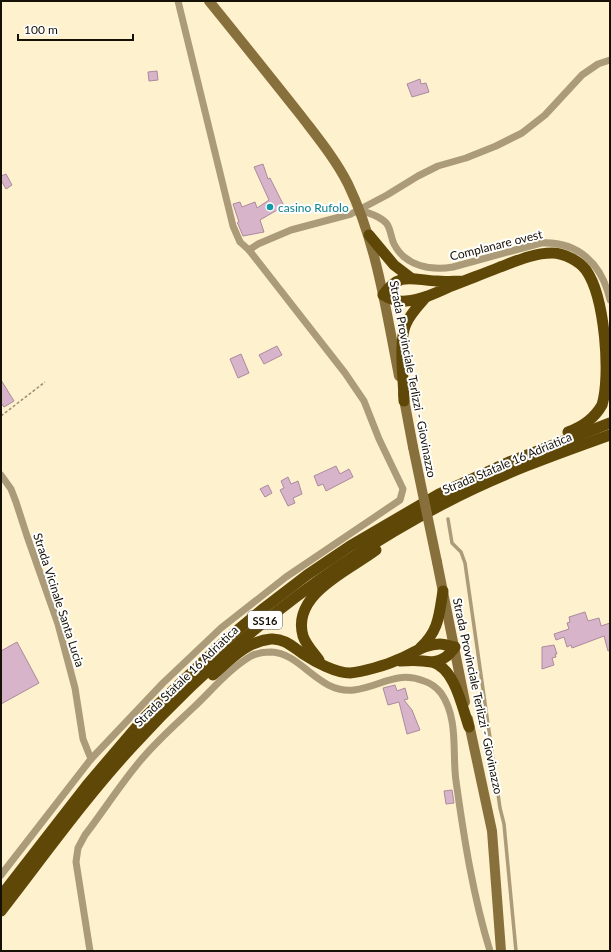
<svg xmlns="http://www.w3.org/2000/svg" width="611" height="952" font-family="Lato,sans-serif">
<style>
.building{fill:#d7b4c9;stroke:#ab8a9e}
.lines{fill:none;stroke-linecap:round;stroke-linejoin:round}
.path{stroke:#998f76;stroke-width:1.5;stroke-dasharray:3 2;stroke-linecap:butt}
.service{stroke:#ab9b79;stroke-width:3.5}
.minor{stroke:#ab9b79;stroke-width:7}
.secondary{stroke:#88703d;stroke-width:10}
.trunk{stroke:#5f4707;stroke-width:11}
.secondary-bridge{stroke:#88703d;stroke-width:10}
.culture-dot{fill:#0f9aa8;stroke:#fff;stroke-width:1.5}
.labels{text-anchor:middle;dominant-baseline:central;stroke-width:4;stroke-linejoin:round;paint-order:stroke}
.shield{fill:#fff;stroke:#5c5850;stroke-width:1}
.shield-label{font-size:11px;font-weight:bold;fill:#161105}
.culture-label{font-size:12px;fill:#0d838f;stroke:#fff;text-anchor:start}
.street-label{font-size:12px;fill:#161105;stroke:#fff}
</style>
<rect width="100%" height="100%" fill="#fef1cd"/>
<g class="building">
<path d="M157 71 158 80 149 81 148 72Z"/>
<path d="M420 79 421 84 426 83 429 92 412 97 407 84Z"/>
<path d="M263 164 268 179 270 178 284 206 260 220 264 232 243 236 238 224 237 223 239 222 233 204 240 202 242 207 255 202 257 208 269 200 254 167Z"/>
<path d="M6 174 12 185 6 189 1 180V176Z"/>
<path d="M277 346 282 355 264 364 259 355Z"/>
<path d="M241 354 249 373 238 378 230 359Z"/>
<path d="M1 380 14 401 4 407 1 403Z"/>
<path d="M336 466 340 474 349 469 353 477 326 491 323 484 318 486 314 476Z"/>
<path d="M288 477 291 484 298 481 302 494 293 498 295 503 288 506 280 490 284 488 281 481Z"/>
<path d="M268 485 272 493 265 497 260 489Z"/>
<path d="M585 612 588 621 599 618 601 626 610 623V650L608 651 604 636 572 648 571 645 567 647 564 637 556 640 554 634 569 629 567 623 570 622 569 617Z"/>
<path d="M17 642 39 683 1 704V651Z"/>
<path d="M554 645 557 654H555L556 657 552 658 554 665 542 669V647Z"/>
<path d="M395 685 397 691 405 688 408 699 404 700 412 710 420 730 407 734 399 702 388 705 383 688Z"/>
<path d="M452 790 454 803 446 804 444 791Z"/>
</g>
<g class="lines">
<path class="path" d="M1 416 45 382"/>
<path class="service" d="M448 519 452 543 461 552 465 563 500 808 504 824 516 951"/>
<g class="minor">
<path d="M360 210C368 213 381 216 387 224 391 230 391 238 394 244 405 266 431 271 453 267L541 243C578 241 602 264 610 300"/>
<path d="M249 250 258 244 291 230 351 214 387 195 418 176 438 166 466 158 496 146 522 133 545 115 582 75 598 64 610 60"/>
<path d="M1 475 11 489 16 502 27 536 58 624 75 688 83 739 91 759"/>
<path d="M1 875 91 759 163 683 221 628 286 577 400 500 403 489 379 439 364 401 345 373 249 250 240 242 233 226 178 1"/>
<path d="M90 951 76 862 78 848 85 835C102 813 118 788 136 766 153 744 174 726 194 707 212 690 229 669 251 656 257 653 264 652 271 652 302 653 318 694 354 690 381 687 395 670 424 681 430 683 437 688 441 693 459 719 452 753 456 781 464 838 473 896 490 951"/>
</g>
<g class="secondary">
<path d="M209 1C240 39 271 78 302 117 318 138 336 160 348 184 377 244 386 311 399 376"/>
<path d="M403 394 413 447"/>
<path d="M437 562 465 702"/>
<path d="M468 719 492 831 501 951"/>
</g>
<g class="trunk">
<path d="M369 235 394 265 411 278"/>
<path d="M463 281C454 281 445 282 437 281 412 280 400 271 383 295 390 299 398 302 406 301 421 300 436 293 449 287 466 280 483 274 500 267 516 261 534 253 552 253 564 253 579 261 586 270 605 297 611 376 602 405 594 419 582 427 568 432"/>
<path d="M404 401C404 382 398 341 406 324 410 314 419 305 426 297"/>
<path d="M420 648C439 631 439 615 443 591"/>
<path d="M319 660C313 652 306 645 303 636 291 594 350 570 376 550"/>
<path d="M400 661C411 660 421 660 432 662 455 668 462 707 469 727"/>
<path d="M213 675C230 660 247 641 271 639 284 638 293 647 303 654 315 662 336 673 350 673 362 672 387 665 397 660 411 655 424 644 440 644 444 644 450 646 455 647 448 656 444 660 433 662"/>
<path d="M1 896 87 785 145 717 228 638 264 608 307 575 350 546 439 494 509 462 610 423"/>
<path d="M1 911C43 857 85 798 132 747 222 648 326 565 445 503 498 475 554 455 610 435"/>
</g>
<path class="secondary-bridge" d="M413 447 437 562"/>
</g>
<circle class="culture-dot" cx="270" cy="207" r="4"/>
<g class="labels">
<rect class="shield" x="248" y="611" width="34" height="18" rx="3"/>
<g class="shield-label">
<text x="265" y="620">SS16</text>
</g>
<g class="culture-label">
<text x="278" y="207">casino Rufolo</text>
</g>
<g class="street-label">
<text transform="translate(496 245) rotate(-14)">Complanare ovest</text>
<text transform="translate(413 379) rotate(79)">Strada Provinciale Terlizzi - Giovinazzo</text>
<text transform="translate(507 463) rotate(-23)">Strada Statale 16 Adriatica</text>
<text transform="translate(59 600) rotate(72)">Strada Vicinale Santa Lucia</text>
<text transform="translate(186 676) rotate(-44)">Strada Statale 16 Adriatica</text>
<text transform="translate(478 696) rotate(78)">Strada Provinciale Terlizzi - Giovinazzo</text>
</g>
</g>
<rect width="611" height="952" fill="none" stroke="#161105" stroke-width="4"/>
<path d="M18 34v6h115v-6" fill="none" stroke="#161105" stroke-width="2"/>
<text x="24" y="34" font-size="12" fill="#161105" stroke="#ffffff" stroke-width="3" paint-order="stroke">100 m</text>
</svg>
